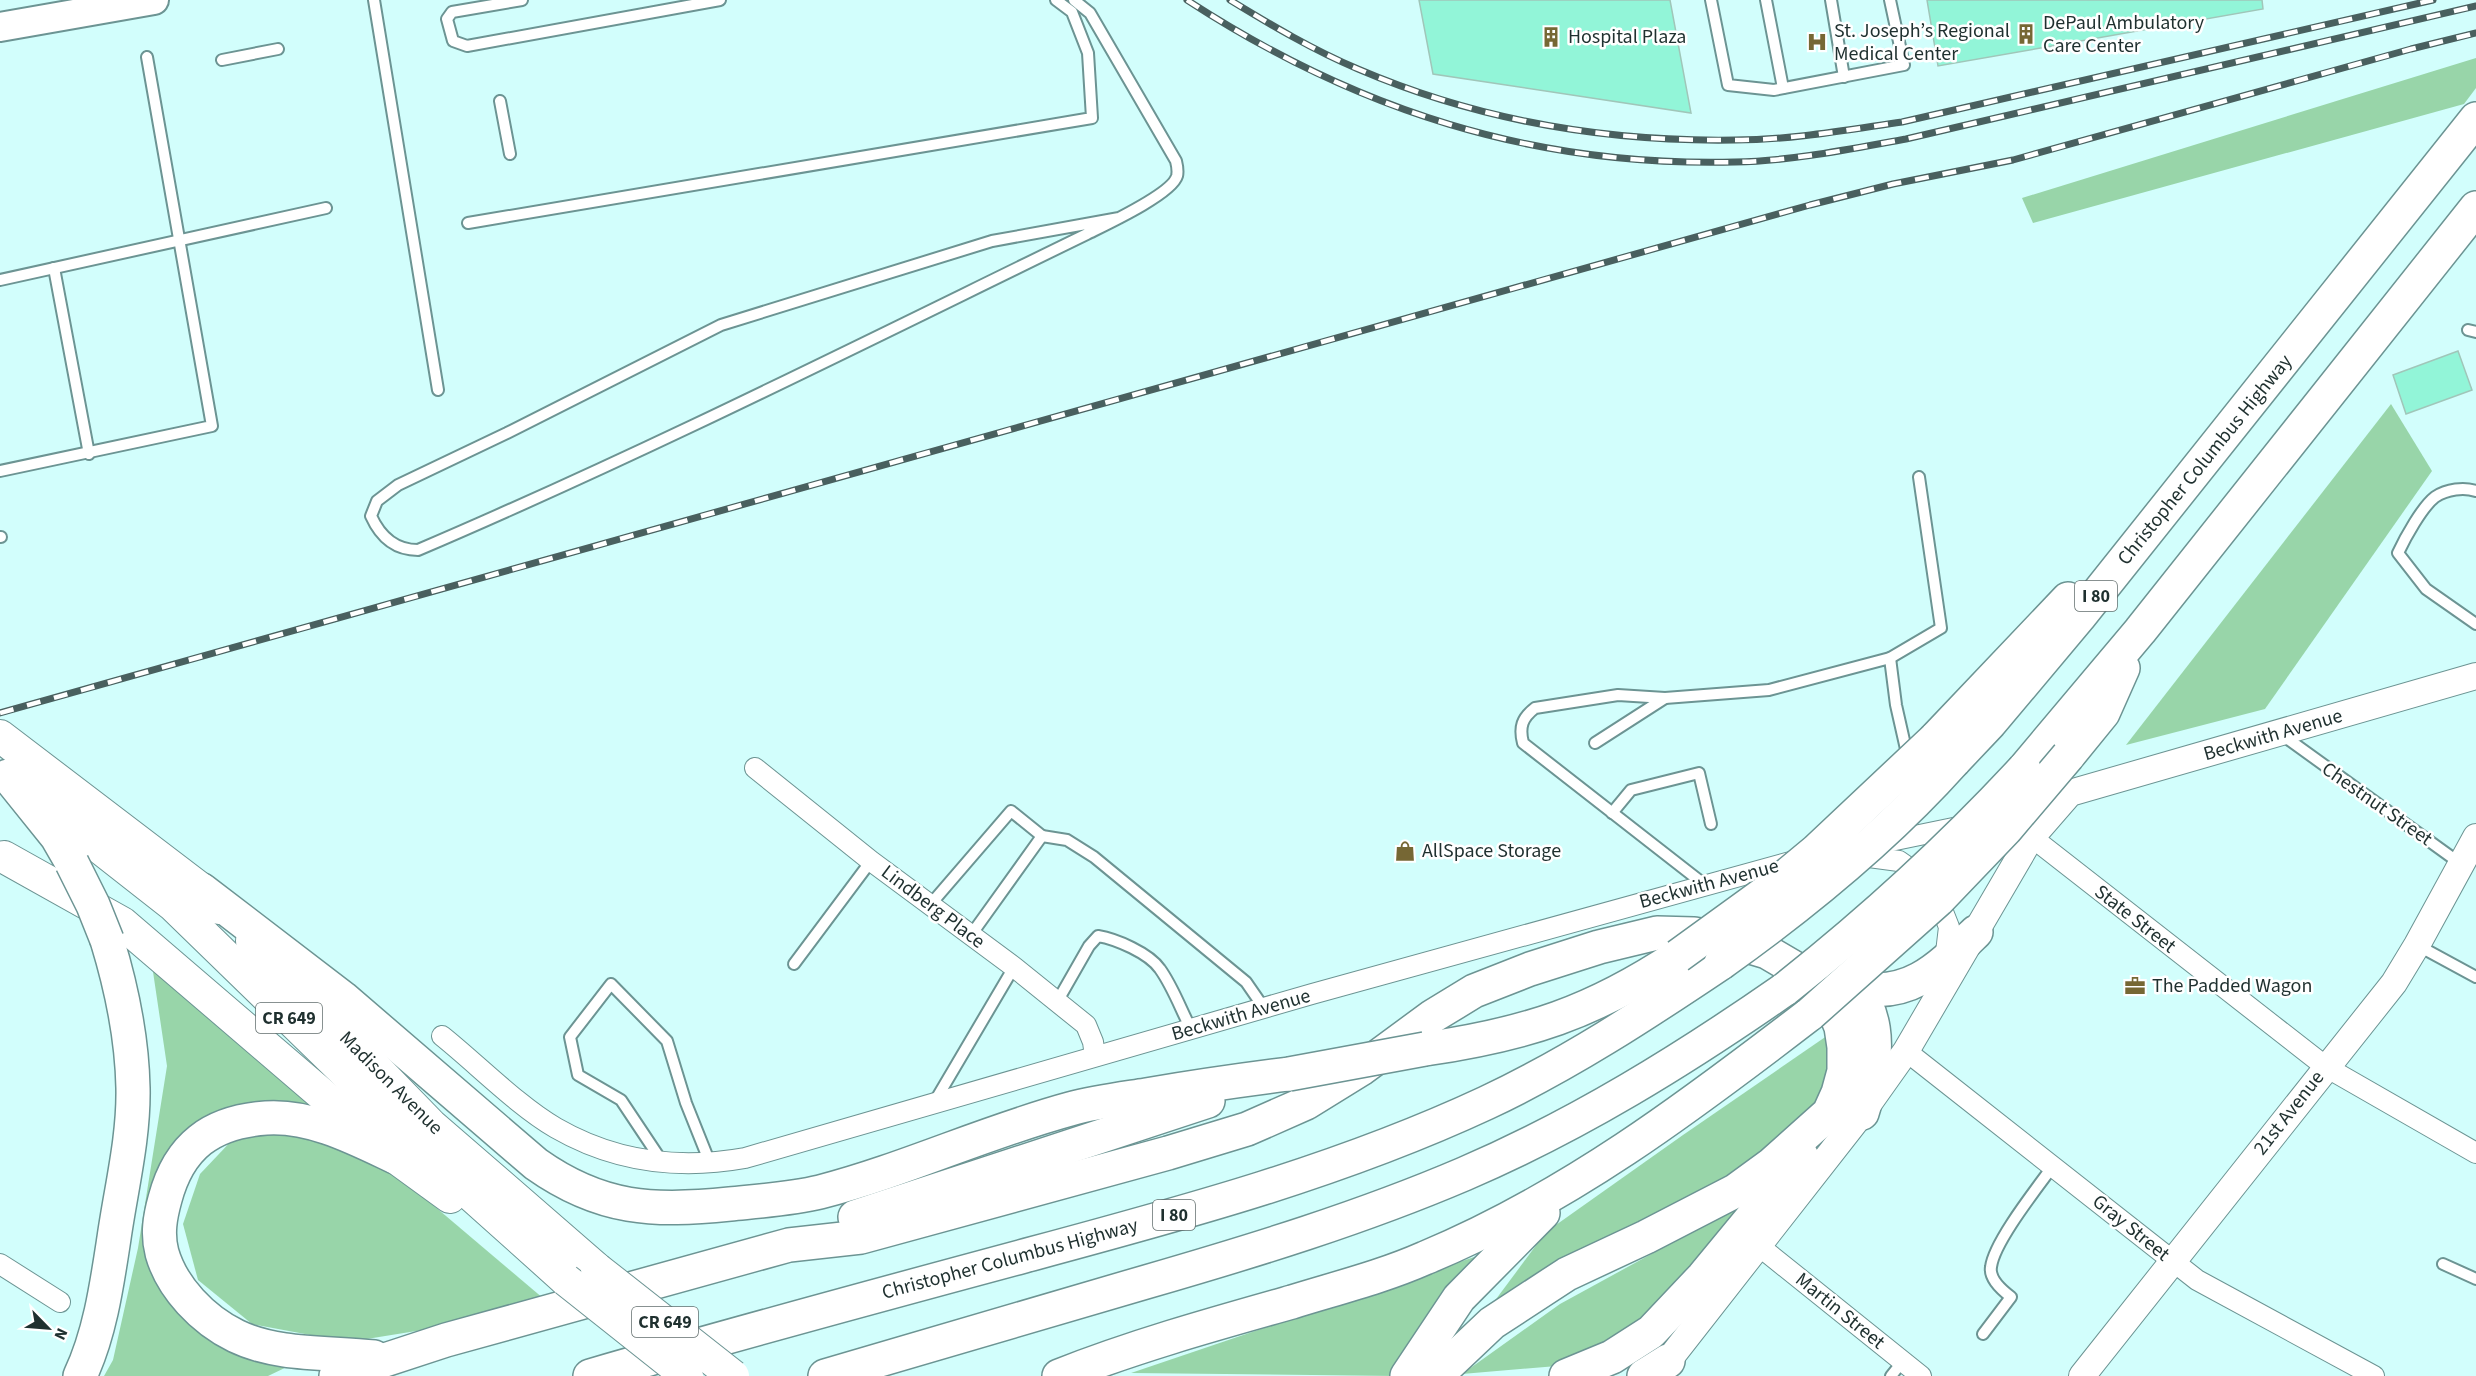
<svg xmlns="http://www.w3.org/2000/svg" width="2476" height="1376" font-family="'Source Sans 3',sans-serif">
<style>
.green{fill:#98d5a9}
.building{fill:#92f5d8;stroke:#a0c6b9;stroke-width:1.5}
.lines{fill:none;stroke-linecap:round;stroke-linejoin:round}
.service-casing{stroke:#6c9493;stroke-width:14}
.minor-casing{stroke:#6c9493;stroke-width:22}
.tertiary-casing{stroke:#6c9493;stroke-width:28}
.secondary-casing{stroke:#6c9493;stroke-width:32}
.primary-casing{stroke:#6c9493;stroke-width:34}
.motorway-casing{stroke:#6c9493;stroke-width:36}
.service{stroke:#fff;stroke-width:10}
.minor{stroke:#fff;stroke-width:20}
.tertiary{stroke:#fff;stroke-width:26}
.secondary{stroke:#fff;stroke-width:28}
.primary{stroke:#fff;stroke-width:32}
.motorway{stroke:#fff;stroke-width:33}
.rail-casing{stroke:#49605f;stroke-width:7}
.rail{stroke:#fff;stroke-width:4.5;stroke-dasharray:14;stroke-linecap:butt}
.primary-bridge-casing{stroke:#6c9493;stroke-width:34;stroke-linecap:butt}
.motorway-bridge-casing{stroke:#6c9493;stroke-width:36;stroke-linecap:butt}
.primary-bridge{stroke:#fff;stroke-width:32}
.motorway-bridge{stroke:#fff;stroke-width:33}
.labels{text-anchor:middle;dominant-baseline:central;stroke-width:5;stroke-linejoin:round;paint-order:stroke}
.shield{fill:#fff;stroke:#626e6d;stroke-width:1.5}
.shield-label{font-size:18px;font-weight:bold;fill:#1f302f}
.poi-label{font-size:20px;fill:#1f302f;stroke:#fff;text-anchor:start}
.street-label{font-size:20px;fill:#1f302f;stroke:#fff}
</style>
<rect width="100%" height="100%" fill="#d2fefc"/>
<g class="green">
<path d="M2476 58V88L2464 104 2033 223 2022 198Z"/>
<path d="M2391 404 2432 471 2265 709 2126 745Z"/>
<path d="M152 965 324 1112 216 1118 164 1176 170 1293 293 1364 268 1376H104L113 1360 138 1248 167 1066Z"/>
<path d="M1834 1031 1825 1106 1739 1174 1479 1322 1546 1232 1683 1135Z"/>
<path d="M288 1127 387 1166 544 1299 472 1322 348 1342 252 1324 198 1280 183 1224 200 1174 236 1136Z"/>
<path d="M1761 1194 1636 1336 1569 1365 1462 1374 1560 1304Z"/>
<path d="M1492 1251 1396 1376 1131 1373Z"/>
</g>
<g class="building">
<path d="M1419 0H1670L1691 113 1433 74Z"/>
<path d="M1927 0H2262L2263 9 1938 66Z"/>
<path d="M2458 351 2472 390 2406 414 2393 375Z"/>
</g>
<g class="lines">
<g class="service-casing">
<g id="service">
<path d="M374 0 438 390"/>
<path d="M522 0 452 12 447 19 453 41 467 46 720 0"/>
<path d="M1074 0 1090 13 1176 161C1177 165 1178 172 1177 176 1172 194 1105 225 1087 234 865 342 645 453 418 550 395 550 380 536 371 516L377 501 398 485 507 433 721 325 992 241 1119 218"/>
<path d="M1711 0 1728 85 1774 90 1904 65 1890 0"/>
<path d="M1766 0 1783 88"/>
<path d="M1831 0 1844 77"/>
<path d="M222 60 278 49"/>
<path d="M500 101 510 154"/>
<path d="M468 223 1092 118 1088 53 1072 12 1056 0"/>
<path d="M54 268 89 454"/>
<path d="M0 280 326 208"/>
<path d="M2468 330 2476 332"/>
<path d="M0 471 212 426 147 57"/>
<path d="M2476 491C2464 487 2447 489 2435 497 2422 507 2405 538 2398 553L2426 589 2476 624"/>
<path d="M0 537H1"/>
<path d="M1890 658 1941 628 1919 477"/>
<path d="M2281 734 2461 864"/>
<path d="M1595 743 1665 698"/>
<path d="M1612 813 1631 790 1699 773 1711 824"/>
<path d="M1042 836 1067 840 1094 857 1246 982 1264 1008"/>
<path d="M1705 885 1523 743C1519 727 1522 718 1535 708L1618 695 1665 698 1769 690 1890 658 1896 705 1908 758"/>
<path d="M930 905 1011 811 1042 836 971 935"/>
<path d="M2417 945 2476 977"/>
<path d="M794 964 871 861"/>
<path d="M1057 1002 1089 946 1098 936C1116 939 1149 953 1160 969 1173 987 1181 1010 1191 1029"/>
<path d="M935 1101 1014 967"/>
<path d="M663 1163 621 1100 578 1075 570 1037 611 984 667 1041 686 1103 710 1163"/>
<path d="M2443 1264 2476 1279"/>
<path d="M1983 1334 2011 1297C2003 1291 1989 1279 1991 1267 1994 1242 2037 1188 2053 1166"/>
<path d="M1891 1376 1903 1361"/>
</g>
</g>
<g class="minor-casing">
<g id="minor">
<path d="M755 768 871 861 1014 967 1086 1025 1093 1042 1095 1056"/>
<path d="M2020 828 2326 1067 2476 1153"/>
<path d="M1876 844 1968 825"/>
<path d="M1854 855 1899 861 1932 884 1949 927 1945 961"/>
<path d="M442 1036C477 1064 518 1106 556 1128 615 1162 678 1170 745 1158L1312 994 1794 861"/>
<path d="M1906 1051 2197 1280 2374 1376"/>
<path d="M1759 1246 1921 1376"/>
<path d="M0 1264 60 1302"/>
</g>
</g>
<g class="tertiary-casing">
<g id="tertiary">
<path d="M1668 1361 1862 1113 1906 1051 2030 839 2070 793 2476 676"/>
<path d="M2082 1376 2394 983 2417 945 2476 837"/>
</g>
</g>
<g class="secondary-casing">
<path id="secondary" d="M0 27 154 0"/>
</g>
<g class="primary-casing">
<g id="primary">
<path d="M0 736 202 890 219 908"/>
<path d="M30 793 174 906 469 1193 566 1280"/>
<path d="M4 857 122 923 395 1157 450 1197"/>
<path d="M252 941 431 1125 597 1269"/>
</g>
</g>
<g class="motorway-casing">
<g id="motorway">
<path d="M1935 739 2068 599"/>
<path d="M2068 756 2103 713 2123 668"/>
<path d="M1954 761 1990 723 2079 617 2476 119"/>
<path d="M2024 769 2140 631 2476 208"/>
<path d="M8 776 57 837 72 863"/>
<path d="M202 890 343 998 536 1164C601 1210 654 1212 730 1204 760 1201 791 1199 820 1192 905 1170 985 1132 1070 1109 1095 1102 1120 1099 1146 1095 1193 1087 1241 1080 1289 1074"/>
<path d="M1826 961C1885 999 1881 1053 1862 1113"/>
<path d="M1854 987C1909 1000 1940 967 1976 932"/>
<path d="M1425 1049C1527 1034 1592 1013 1678 956"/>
<path d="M855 1217 1208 1101"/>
<path d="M374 1357C329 1352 277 1356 236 1336 203 1320 172 1288 162 1253 157 1234 160 1217 165 1199 179 1146 211 1122 266 1118 311 1115 355 1138 395 1157"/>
<path d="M80 1376C100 1334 107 1284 114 1238 121 1189 134 1138 133 1088 132 1037 122 989 107 940"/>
<path d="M336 1376 446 1340 789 1245 861 1237 1168 1153 1247 1129 1306 1103 1361 1069 1433 1016 1474 991 1530 969 1599 947 1657 933 1694 934 1727 940 1767 952 1803 973 1834 1010 1841 1027 1844 1047V1071L1838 1093 1829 1113 1772 1164 1735 1191 1646 1237 1567 1274 1492 1323 1436 1376"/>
<path d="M590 1376C734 1334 879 1295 1024 1256 1180 1214 1338 1172 1486 1103 1569 1064 1645 1014 1721 963"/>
<path d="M825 1376C932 1345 1039 1314 1146 1282 1253 1251 1361 1218 1464 1174 1578 1125 1683 1060 1785 989"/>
<path d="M1059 1376C1135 1346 1214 1324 1292 1302 1337 1288 1382 1277 1425 1258 1567 1199 1689 1107 1810 1014"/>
<path d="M1407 1376 1459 1298 1543 1213"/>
<path d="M1566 1376 1612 1357 1651 1332 1703 1277 1802 1157"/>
<path d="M1644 1376 1668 1361"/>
</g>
</g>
<use href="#service" class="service"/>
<use href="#minor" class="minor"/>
<use href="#tertiary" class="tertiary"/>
<use href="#secondary" class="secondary"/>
<use href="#primary" class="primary"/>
<use href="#motorway" class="motorway"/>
<g class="rail-casing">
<g id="rail">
<path d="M1187 0C1356 110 1533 167 1735 162 1792 161 1850 149 1906 139L2476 6"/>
<path d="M1230 0C1271 25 1313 50 1358 69 1477 120 1605 142 1735 140 1791 140 1846 130 1902 122L2433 0"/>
<path d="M0 713 1810 205 1893 184 2013 160 2411 49 2476 33"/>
</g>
</g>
<use href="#rail" class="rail"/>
<g class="primary-bridge-casing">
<g id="primary-bridge">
<path d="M597 1269 733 1376"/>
<path d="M566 1280 687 1376"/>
</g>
</g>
<g class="motorway-bridge-casing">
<g id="motorway-bridge">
<path d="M72 863 93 905 107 940"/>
<path d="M1678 956 1769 890 1816 851 1935 739"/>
<path d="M1721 963C1804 904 1885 838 1954 761"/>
<path d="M1785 989C1871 921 1950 849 2024 769"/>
<path d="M1810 1014 1938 900 2006 829 2068 756"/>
<path d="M1289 1074 1425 1049"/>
</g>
</g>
<use href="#primary-bridge" class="primary-bridge"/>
<use href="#motorway-bridge" class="motorway-bridge"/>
</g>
<defs>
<g id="building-bare" transform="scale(1.62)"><path d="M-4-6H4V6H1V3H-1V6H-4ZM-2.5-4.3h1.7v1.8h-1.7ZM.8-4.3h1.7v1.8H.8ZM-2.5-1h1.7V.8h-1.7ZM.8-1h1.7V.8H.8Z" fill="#766734" stroke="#fff" stroke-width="2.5" paint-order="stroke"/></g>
<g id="hospital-bare" transform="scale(1.62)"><path d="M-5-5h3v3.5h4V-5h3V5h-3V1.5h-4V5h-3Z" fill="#766734" stroke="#fff" stroke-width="2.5" paint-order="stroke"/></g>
<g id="shop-bare" transform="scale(1.62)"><path d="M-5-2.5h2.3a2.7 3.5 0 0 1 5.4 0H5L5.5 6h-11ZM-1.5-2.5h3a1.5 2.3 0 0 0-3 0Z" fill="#766734" stroke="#fff" stroke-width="2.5" paint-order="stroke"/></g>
<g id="office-bare" transform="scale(1.62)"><path d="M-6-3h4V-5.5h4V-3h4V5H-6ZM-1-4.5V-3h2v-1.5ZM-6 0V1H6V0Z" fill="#766734" stroke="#fff" stroke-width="2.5" paint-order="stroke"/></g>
</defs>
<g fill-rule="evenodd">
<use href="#building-bare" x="2026" y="34"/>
<use href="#building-bare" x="1551" y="37"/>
<use href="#hospital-bare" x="1817" y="42"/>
<use href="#shop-bare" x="1405" y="851"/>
<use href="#office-bare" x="2135" y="986"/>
</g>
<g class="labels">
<g class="shield">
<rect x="2075" y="581" width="42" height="30" rx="4.5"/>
<rect x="256" y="1003" width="66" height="30" rx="4.5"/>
<rect x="1153" y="1200" width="42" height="30" rx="4.5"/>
<rect x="632" y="1307" width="66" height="30" rx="4.5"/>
</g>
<g class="shield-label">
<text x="2096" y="596">I 80</text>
<text x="289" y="1018">CR 649</text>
<text x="1174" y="1215">I 80</text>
<text x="665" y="1322">CR 649</text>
</g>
<g class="poi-label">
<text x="2043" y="23">DePaul Ambulatory<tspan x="2043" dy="23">Care Center</tspan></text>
<text x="1834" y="31">St. Joseph’s Regional<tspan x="1834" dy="23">Medical Center</tspan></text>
<text x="1568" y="37">Hospital Plaza</text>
<text x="1422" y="851">AllSpace Storage</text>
<text x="2152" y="986">The Padded Wagon</text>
</g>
<g class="street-label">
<text transform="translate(2205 460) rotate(-51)">Christopher Columbus Highway</text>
<text transform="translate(2273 735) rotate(-16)">Beckwith Avenue</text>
<text transform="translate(2377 804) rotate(35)">Chestnut Street</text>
<text transform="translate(1709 884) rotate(-15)">Beckwith Avenue</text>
<text transform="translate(933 907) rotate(37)">Lindberg Place</text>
<text transform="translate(2135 919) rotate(38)">State Street</text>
<text transform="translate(1241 1015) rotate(-16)">Beckwith Avenue</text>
<text transform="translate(391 1083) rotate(45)">Madison Avenue</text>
<text transform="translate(2289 1113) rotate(-52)">21st Avenue</text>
<text transform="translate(2131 1228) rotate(39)">Gray Street</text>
<text transform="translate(1010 1259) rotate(-15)">Christopher Columbus Highway</text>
<text transform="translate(1840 1311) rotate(39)">Martin Street</text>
</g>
</g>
<g transform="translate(48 1328) rotate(115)" stroke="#ffffff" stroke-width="4.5" paint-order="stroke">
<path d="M0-4.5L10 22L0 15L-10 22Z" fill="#1f302f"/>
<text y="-9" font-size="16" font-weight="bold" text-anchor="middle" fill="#1f302f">N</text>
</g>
</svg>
